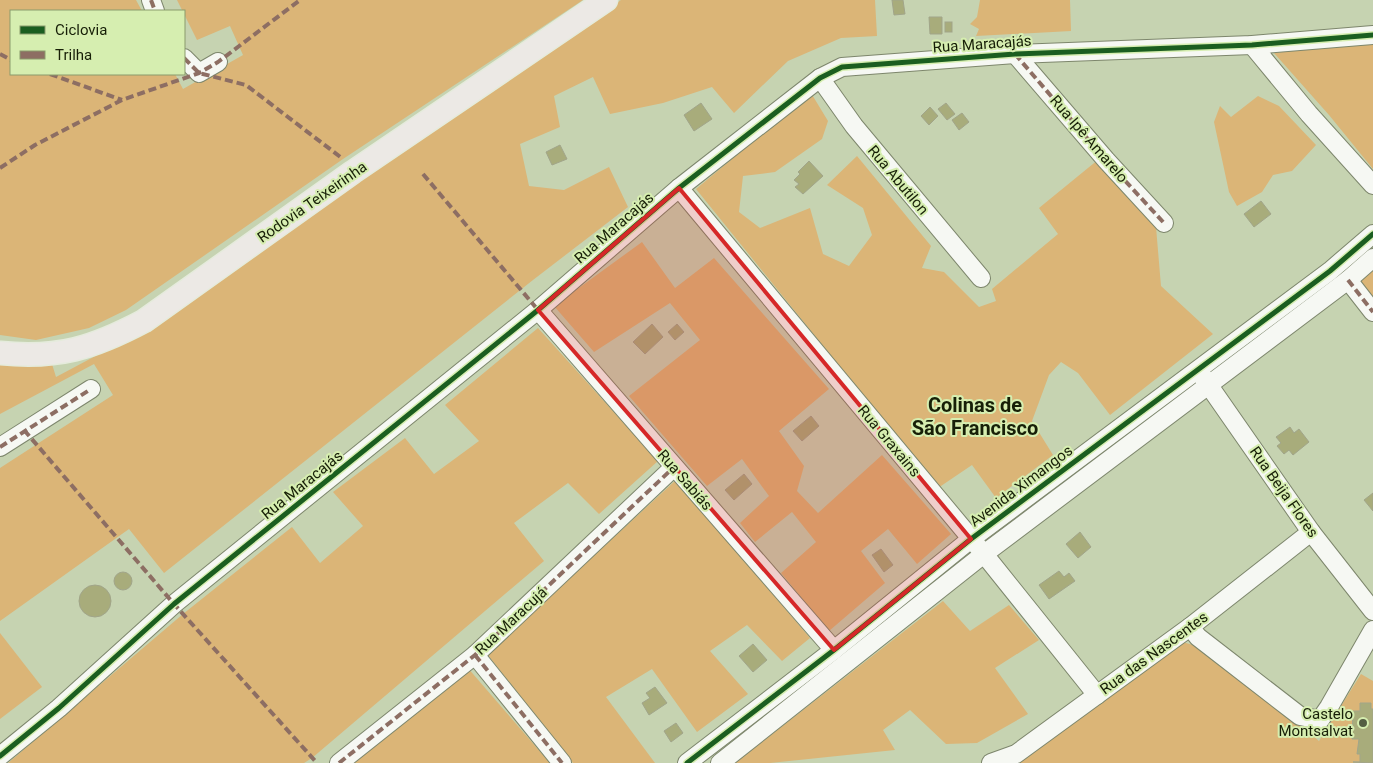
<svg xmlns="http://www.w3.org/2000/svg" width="1373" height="763" font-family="Roboto,sans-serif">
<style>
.green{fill:#dbb577}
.building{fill:#a8ac7b;stroke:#a1a58a}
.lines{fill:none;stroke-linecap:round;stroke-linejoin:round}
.minor-casing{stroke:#7d866c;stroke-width:20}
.major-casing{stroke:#e5ebdc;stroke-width:25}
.minor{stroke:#f6f8f3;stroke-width:18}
.major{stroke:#ece9e5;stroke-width:22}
.quiet{stroke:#8d6e63;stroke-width:4;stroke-dasharray:8 4;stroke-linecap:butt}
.cycleway-casing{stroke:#d6eeb0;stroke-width:8}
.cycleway{stroke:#1b5e20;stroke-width:5}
.marked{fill:#d62828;fill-opacity:0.2;stroke:#d62828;stroke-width:4;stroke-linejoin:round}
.poi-dot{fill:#545e42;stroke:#d6eeb0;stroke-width:2}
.labels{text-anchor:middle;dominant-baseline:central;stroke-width:4;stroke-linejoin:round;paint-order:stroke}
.street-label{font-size:15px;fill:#171f07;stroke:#d6eeb0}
.poi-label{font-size:15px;fill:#171f07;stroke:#d6eeb0;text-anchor:end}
.district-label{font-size:20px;font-weight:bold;fill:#171f07;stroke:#d6eeb0}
</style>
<rect width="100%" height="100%" fill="#c6d3b1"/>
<g class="green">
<path d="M0 0H136L142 11H11V74H175L183 89 243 55 230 26 197 40 177 0H583L343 159 126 310 89 328 36 340 0 335Z"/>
<path d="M621 0H875L877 36 841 38 788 61 734 113 712 87 663 103 610 114 593 77 554 96 560 127 520 144 529 186 564 190 609 167 628 207 533 280 164 573 129 529 0 621V468L113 395 94 364 0 414V364H52L56 377 118 344 356 179Z"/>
<path d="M980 0H1070L1071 31 976 36 979 29 970 24 977 17Z"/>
<path d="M1373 41V169L1329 115 1274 53Z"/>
<path d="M811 93 828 121 822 139 775 172 743 176 739 212 760 228 810 208 823 254 849 266 872 235 863 208 827 185 857 156 931 246 922 268 944 272 979 307 996 301 992 289 1058 234 1039 208 1099 159 1156 227 1161 286 1213 334 1110 415 1078 373 1061 362 1049 375 1032 421 1053 455 996 498 972 465 938 488 696 189Z"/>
<path d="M1258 96 1279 106 1316 145 1292 171 1273 175 1262 192 1237 206 1229 192 1214 122 1220 106 1231 117Z"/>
<path d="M642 242 675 288 714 258 829 389 779 431 804 466 797 491 818 513 882 455 951 534 917 564 888 529 861 551 885 583 829 631 781 573 816 542 792 512 755 542 740 523 769 496 742 459 707 486 629 396 700 340 670 303 594 352 554 306Z"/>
<path d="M1373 267V301L1357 280Z"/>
<path d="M538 328 658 461 599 514 568 483 514 523 544 561 312 758 304 763H8L183 614 292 527 320 563 363 526 333 492 405 438 434 474 479 441 445 405Z"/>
<path d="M676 480 810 638 782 661 747 625 710 651 748 694 697 732 652 669 606 697 655 763H573L487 654Z"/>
<path d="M943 601 970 631 1009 605 1039 640 995 668 1028 714 977 743 946 744 910 710 883 730 895 750 770 763H735Z"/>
<path d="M0 633 42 687 0 719Z"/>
<path d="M1182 642 1197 646 1286 713 1319 741 1361 674 1373 681V763H1010Z"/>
<path d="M467 667 550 763H354Z"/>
</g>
<g class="building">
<path d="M892 0H903L905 14 894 15Z"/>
<path d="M929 17H942V34H930Z"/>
<rect x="945" y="22" width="7" height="10"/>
<path d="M701 103 712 119 694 131 684 115Z"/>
<path d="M946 103 955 114 947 120 938 109Z"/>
<path d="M930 107 938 116 929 125 921 116Z"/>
<path d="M962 113 969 122 959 130 952 120Z"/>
<path d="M560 145 567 159 552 165 546 152Z"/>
<path d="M809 161 823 176 803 194 795 187 799 184 794 180 800 174 798 172Z"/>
<path d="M1261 201 1271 214 1254 227 1244 214Z"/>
<path d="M652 324 663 337 645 354 633 342Z"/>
<path d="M677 324 684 332 675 340 668 332Z"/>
<path d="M811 416 819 426 802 441 793 431Z"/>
<path d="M1290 427 1294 433 1299 429 1309 442 1293 455 1289 450 1284 454 1277 446 1281 443 1276 437Z"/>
<path d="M744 474 752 484 734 500 725 490Z"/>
<path d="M1373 493V511L1364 500Z"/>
<path d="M1080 532 1091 547 1078 558 1066 544Z"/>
<path d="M881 549 893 565 884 572 872 555Z"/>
<path d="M1059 571 1064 577 1069 573 1075 581 1049 599 1039 585Z"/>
<circle cx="123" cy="581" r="9"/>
<circle cx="95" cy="601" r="16"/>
<path d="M753 644 767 660 753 672 739 656Z"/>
<path d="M655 687 667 703 649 715 642 703 650 698 646 693Z"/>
<path d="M1360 703H1371V709H1373V763L1353 762H1360V754H1357L1359 739H1352L1353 711H1360Z"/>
<path d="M676 723 683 733 671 742 664 731Z"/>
</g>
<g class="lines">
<g class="minor-casing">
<g id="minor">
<path d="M151 0 155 11"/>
<path d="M1252 45 1309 114 1373 185"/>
<path d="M1015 54 1106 160 1164 223"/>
<path d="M184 58 199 73 218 62"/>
<path d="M820 78 854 126 981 278"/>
<path d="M679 188 984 554 1097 695"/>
<path d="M1348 280 1373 312"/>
<path d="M538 310 834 650"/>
<path d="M1203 377 1311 532 1373 611"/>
<path d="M0 447 91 389"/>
<path d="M1190 627 1198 637 1300 716 1320 720 1329 707 1373 630"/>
<path d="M475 655 562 763"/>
<path d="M0 756 59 708 174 604 538 310 679 188 820 78 842 67 1015 54 1252 45 1373 35"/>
<path d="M339 763 475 655 674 467"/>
<path d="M687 763 834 650 971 539 1330 271 1373 234"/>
<path d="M720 763 984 554 1348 280 1373 258"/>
<path d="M991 763 1016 754 1190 627 1311 532"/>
</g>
</g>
<g class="major-casing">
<path id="major" d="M0 353C58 359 93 348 144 321L353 172 606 0"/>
</g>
<use href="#minor" class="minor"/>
<use href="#major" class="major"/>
<g class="quiet">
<path d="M151 0 155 11"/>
<path d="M0 54 11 60"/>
<path d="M1015 54 1106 160 1164 223"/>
<path d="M184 58 199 73 246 85 343 159"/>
<path d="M50 74 122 100"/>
<path d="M0 168 35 145 122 100 199 73 218 62 300 0"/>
<path d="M423 174 538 310"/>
<path d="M1348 280 1373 312"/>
<path d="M24 430 174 604 317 763"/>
<path d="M0 447 91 389"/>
<path d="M475 655 562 763"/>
<path d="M339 763 475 655 674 467"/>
</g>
<g class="cycleway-casing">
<g id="cycleway">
<path d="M0 756 59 708 174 604 538 310 679 188 820 78 842 67 1015 54 1252 45 1373 35"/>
<path d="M687 763 834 650 971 539 1330 271 1373 234"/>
</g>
</g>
<use href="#cycleway" class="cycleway"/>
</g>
<path class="marked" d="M679 188 971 539 834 650 538 310Z"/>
<circle class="poi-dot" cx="1363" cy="723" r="5"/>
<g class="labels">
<g class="street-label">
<text transform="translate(982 44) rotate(-4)">Rua Maracajás</text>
<text transform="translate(1089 139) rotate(49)">Rua Ipê Amarelo</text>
<text transform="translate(898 180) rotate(50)">Rua Abutilon</text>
<text transform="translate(312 202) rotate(-35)">Rodovia Teixeirinha</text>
<text transform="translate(614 228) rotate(-41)">Rua Maracajás</text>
<text transform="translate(889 441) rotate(50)">Rua Graxains</text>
<text transform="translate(685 480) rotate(49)">Rua Sabiás</text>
<text transform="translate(302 485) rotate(-39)">Rua Maracajás</text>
<text transform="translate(1021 486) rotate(-37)">Avenida Ximangos</text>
<text transform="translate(1284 492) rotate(55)">Rua Beija Flores</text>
<text transform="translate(511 621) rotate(-43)">Rua Maracujá</text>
<text transform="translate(1154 653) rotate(-36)">Rua das Nascentes</text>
</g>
<g class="poi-label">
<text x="1353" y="714">Castelo<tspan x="1353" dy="17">Montsalvat</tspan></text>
</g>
<g class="district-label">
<text x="975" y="405">Colinas de<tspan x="975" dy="23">São Francisco</tspan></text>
</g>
</g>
<rect x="10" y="10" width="175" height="65" fill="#d6eeb0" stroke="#8a9b6c"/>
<rect x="20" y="26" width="25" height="8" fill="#1b5e20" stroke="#8a9b6c"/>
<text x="55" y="35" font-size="15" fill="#171f07">Ciclovia</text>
<rect x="20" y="51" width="25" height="8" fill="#8d6e63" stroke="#8a9b6c"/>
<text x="55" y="60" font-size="15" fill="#171f07">Trilha</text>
</svg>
